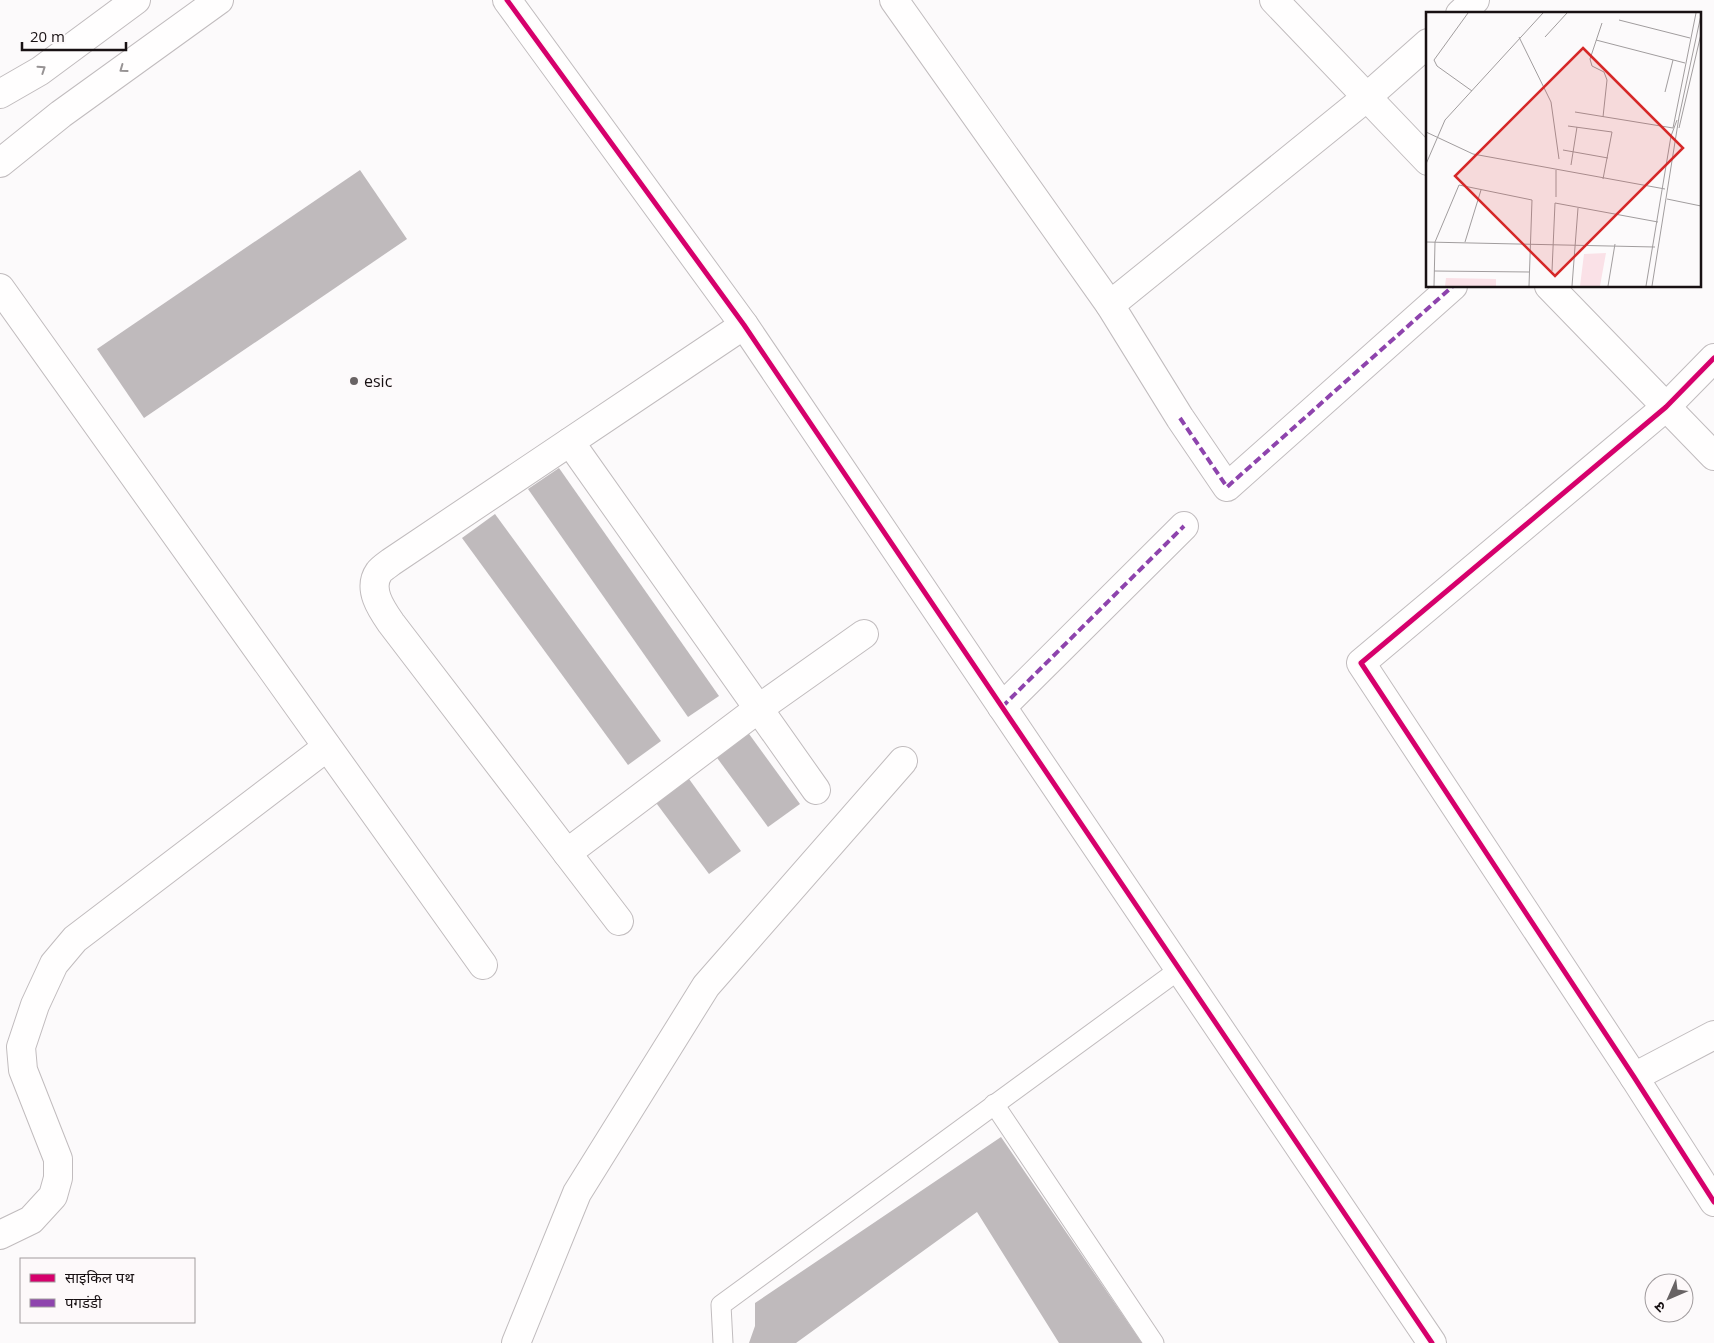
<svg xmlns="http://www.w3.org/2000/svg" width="1714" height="1343" font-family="'Open Sans','Noto Sans Devanagari',sans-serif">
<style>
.building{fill:#bfbabc}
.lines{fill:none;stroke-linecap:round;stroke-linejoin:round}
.lane-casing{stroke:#c1bcbe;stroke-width:21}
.street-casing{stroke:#c1bcbe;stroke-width:30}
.secondary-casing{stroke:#c1bcbe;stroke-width:30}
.lane{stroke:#fffefe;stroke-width:19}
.street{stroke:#fffefe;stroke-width:28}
.secondary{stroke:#fffefe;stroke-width:28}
.quiet{stroke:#8e44ad;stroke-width:4;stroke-dasharray:8 4;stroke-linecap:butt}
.cycleway-casing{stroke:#fdf9fa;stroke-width:8}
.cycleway{stroke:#d6006c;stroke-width:5}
.oneway{stroke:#979394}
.poi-dot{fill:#686364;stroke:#fdf9fa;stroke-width:2}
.labels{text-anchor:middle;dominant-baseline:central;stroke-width:5;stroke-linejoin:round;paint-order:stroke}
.poi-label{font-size:16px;fill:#181113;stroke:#fdf9fa;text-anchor:start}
.inset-road{fill:none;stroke:#a19d9e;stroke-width:1}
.view{fill:#d62828;fill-opacity:0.15;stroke:#d62828;stroke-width:2.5}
.inset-edge{fill:none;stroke:#181113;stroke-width:2.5}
</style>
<rect width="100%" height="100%" fill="#fcfafb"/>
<g class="building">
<path d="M360 170 407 239 144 418 97 349Z"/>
<path d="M559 468 719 696 688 717 528 489Z"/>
<path d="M495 514 661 741 628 765 462 538Z"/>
<path d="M744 727 800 804 768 827 712 751Z"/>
<path d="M684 772 741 851 709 874 651 796Z"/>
<path d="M1001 1137 1142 1343H1059L977 1212 796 1343H749L755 1326V1303Z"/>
</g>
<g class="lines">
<g class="lane-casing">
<g id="lane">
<path d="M994 1104 1154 1343"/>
<path d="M723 1343 721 1305 1180 969"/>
</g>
</g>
<g class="street-casing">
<g id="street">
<path d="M507 0 744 325 1432 1343"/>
<path d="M894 0 1110 305 1180 418 1227 487 1453 286"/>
<path d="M1274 0 1428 161"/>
<path d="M1460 14 1475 0"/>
<path d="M1549 286 1714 456"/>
<path d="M0 288 483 965"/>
<path d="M1110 305 1367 97 1428 43"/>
<path d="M1714 358 1666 407 1361 663 1634 1077 1714 1202"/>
<path d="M570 442 816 790"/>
<path d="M1002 707 1184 526"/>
<path d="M567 853 758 709 864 634"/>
<path d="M619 921 391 623C382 610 367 589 379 572 381 569 387 565 391 562L744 325"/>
<path d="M1634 1077 1714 1035"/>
<path d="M0 1235 31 1220 53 1196 58 1178V1159L23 1070 21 1047 35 1005 54 964 75 939 327 747"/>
<path d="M516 1343 577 1193 706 986 903 761"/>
</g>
</g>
<g class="secondary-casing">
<g id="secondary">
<path d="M0 94 40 71 136 0"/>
<path d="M0 163 61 114 219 0"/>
</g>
</g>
<use href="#lane" class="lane"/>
<use href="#street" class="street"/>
<use href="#secondary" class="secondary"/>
<g class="quiet">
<path d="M1180 418 1227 487 1453 286"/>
<path d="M1002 707 1184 526"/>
</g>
<g class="cycleway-casing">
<g id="cycleway">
<path d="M507 0 744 325 1432 1343"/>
<path d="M1714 358 1666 407 1361 663 1634 1077 1714 1202"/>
</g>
</g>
<use href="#cycleway" class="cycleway"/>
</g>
<defs><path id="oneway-chevron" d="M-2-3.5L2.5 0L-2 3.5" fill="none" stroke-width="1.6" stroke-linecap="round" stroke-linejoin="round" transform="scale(1.25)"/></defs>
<g class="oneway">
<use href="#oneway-chevron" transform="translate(42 69) rotate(-34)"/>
<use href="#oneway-chevron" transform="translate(123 69) rotate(144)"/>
</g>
<circle class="poi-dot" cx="354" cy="381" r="5"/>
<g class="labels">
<g class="poi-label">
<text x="364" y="381">esic</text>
</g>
</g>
<g transform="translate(1426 12)">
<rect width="275" height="275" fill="#fcfafb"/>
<path d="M180 241 174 274H154L158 242ZM20 266 70 267V274H19Z" fill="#fae1e7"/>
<path class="inset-road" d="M42 1 8 48 11 54 46 79M193 8 264 26M176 11 164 47 166 54 178 60 181 68 177 105M93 25 125 90 133 147M119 25 141 1M170 28 259 51M239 80 247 48M149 100 247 116 270 1M142 114 186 120 177 167M253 116 275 22M0 120 47 142 239 177M137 138 182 146M0 152 19 108 117 1M145 153 151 115M130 185V158M241 187 275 194M0 230 229 235M39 230 55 178M8 259 103 260M126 259 129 191 232 210M8 274 9 230 33 173 106 188 103 274M146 274 152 196M182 274 189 232M220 274 245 124 251 108M226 274 253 105 275 3"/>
<path class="view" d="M157 36 257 136 129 264 29 164Z"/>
<rect width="275" height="275" class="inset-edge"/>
</g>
<rect x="20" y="1258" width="175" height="65" fill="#fdf9fa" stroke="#a19c9e"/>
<rect x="30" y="1274" width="25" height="8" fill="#d6006c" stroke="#a19c9e"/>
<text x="65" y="1283" font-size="15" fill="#181113">साइकिल पथ</text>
<rect x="30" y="1299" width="25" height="8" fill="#8e44ad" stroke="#a19c9e"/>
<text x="65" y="1308" font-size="15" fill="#181113">पगडंडी</text>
<g transform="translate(1669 1298) rotate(225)"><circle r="24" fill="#fdf9fa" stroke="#a19c9e"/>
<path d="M0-4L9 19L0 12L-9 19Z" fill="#686364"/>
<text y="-8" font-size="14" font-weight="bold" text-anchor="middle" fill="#181113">उ</text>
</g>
<path d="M22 42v8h104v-8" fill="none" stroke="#181113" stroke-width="2.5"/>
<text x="30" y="42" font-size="15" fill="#181113" stroke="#fdf9fa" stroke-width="4" paint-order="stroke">20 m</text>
</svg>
